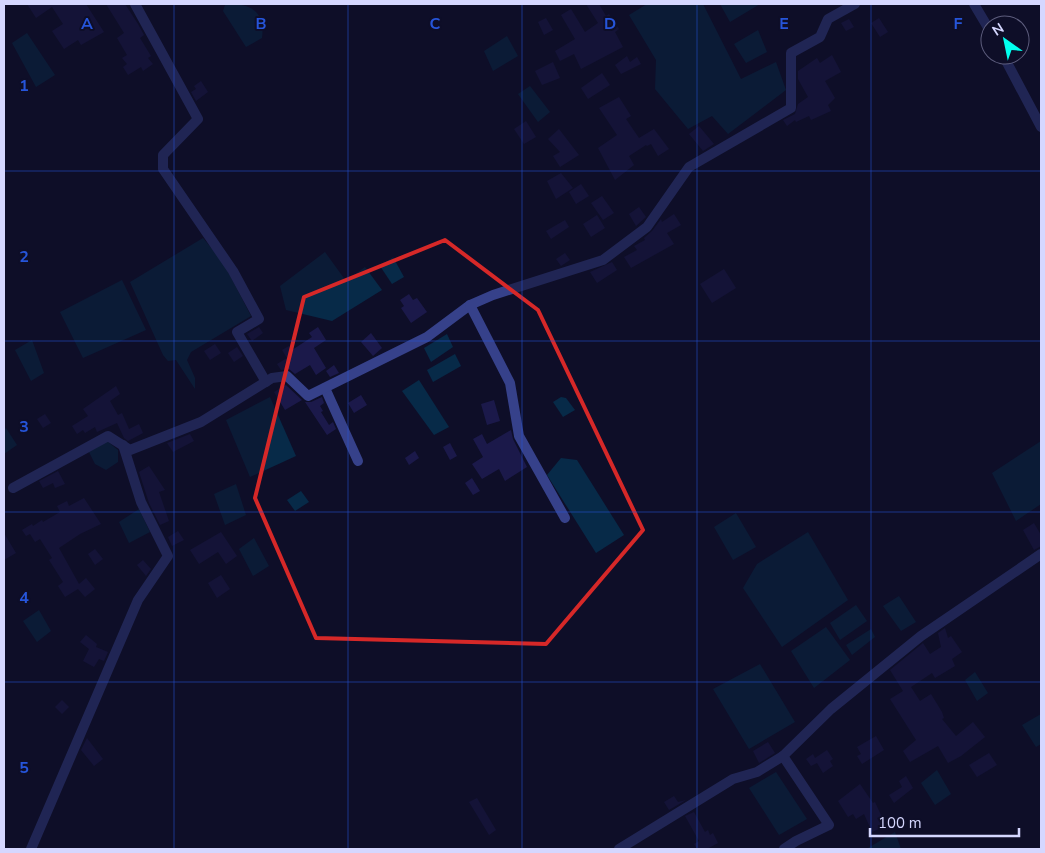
<svg xmlns="http://www.w3.org/2000/svg" width="1045" height="853" font-family="'Nunito Sans',sans-serif">
<style>
.water{fill:#072a48}
.building{fill:#1b194a}
.lines{fill:none;stroke-linecap:round;stroke-linejoin:round}
.minor{stroke:#36418a;stroke-width:10}
.marked{fill:none;stroke:#d62828;stroke-width:4;stroke-linejoin:round}
.grid{fill:none;stroke:#2655da;stroke-width:1;stroke-opacity:0.55}
.grid-label{font-size:16px;text-anchor:middle;font-weight:bold;fill:#2655da;stroke:#0e0e28;stroke-width:4;stroke-linejoin:round;paint-order:stroke}
</style>
<rect width="100%" height="100%" fill="#0e0e28"/>
<g class="water">
<path d="M231 4C255 4 265 16 262 38L246 47 223 11 225 5Z"/>
<path d="M647 4H703L741 79 776 62 786 90 728 134 712 116 688 129 655 89 656 60 629 15Z"/>
<path d="M720 4H760L730 22Z"/>
<path d="M758 30 767 52 746 63 734 44Z"/>
<path d="M27 33 55 75 36 87 12 43Z"/>
<path d="M507 36 518 56 493 71 484 51Z"/>
<path d="M530 86 550 112 538 122 518 94Z"/>
<path d="M203 238 223 262 251 316 191 352 187 360 195 378V389L176 360 168 361 163 355 130 282Z"/>
<path d="M325 252 346 281 365 267 382 290 332 321 286 310 280 286Z"/>
<path d="M393 257 404 277 392 284 380 266Z"/>
<path d="M122 280 146 330 83 358 60 312Z"/>
<path d="M447 334 453 347 431 362 424 348Z"/>
<path d="M32 340 44 373 31 381 15 350Z"/>
<path d="M455 354 461 366 433 382 427 370Z"/>
<path d="M419 380 449 427 434 435 402 391Z"/>
<path d="M270 397 296 456 250 477 226 420Z"/>
<path d="M561 397 566 398 575 410 563 417 553 402Z"/>
<path d="M6 428 17 445 4 454V430Z"/>
<path d="M107 441 118 450V462L106 470 95 464 89 452Z"/>
<path d="M1041 441V504L1016 521 992 473Z"/>
<path d="M561 458 577 460 624 535 596 553 547 475Z"/>
<path d="M236 484 246 515 225 525 214 494Z"/>
<path d="M301 491 309 502 295 511 287 500Z"/>
<path d="M139 509 150 532 129 543 119 522Z"/>
<path d="M736 513 756 547 733 560 714 527Z"/>
<path d="M808 532 848 600 782 647 743 588 757 564Z"/>
<path d="M254 538 269 566 253 576 239 549Z"/>
<path d="M899 596 916 622 901 631 883 606Z"/>
<path d="M856 605 867 621 840 640 830 623Z"/>
<path d="M39 610 51 631 37 642 23 621Z"/>
<path d="M826 627 850 660 814 688 791 651Z"/>
<path d="M871 629 875 637 852 655 846 645Z"/>
<path d="M760 664 795 722 749 749 713 689Z"/>
<path d="M975 672 988 693 977 701 965 680Z"/>
<path d="M1041 714V744L1036 747 1022 725Z"/>
<path d="M937 770 951 794 935 805 921 783Z"/>
<path d="M776 772 807 819 779 835 749 788Z"/>
<path d="M895 832 901 849H868V848Z"/>
</g>
<g class="building">
<path d="M27 4H86L104 32 81 45 78 40 64 49 52 31 63 24 52 7 36 18Z"/>
<path d="M106 4H125L138 24 144 35 140 38 151 56 148 58 153 64 143 71 141 67 128 75 123 67 127 64 122 58 127 55 117 38 124 33Z"/>
<path d="M586 4H599L606 16 609 14 619 29 615 32 623 47 581 69 574 54 560 61 555 51 575 39 561 15 571 9 585 32 598 23Z"/>
<path d="M546 18 553 30 544 35 538 22Z"/>
<path d="M879 18 888 32 880 37 871 23Z"/>
<path d="M849 19 854 27 846 31 841 23Z"/>
<path d="M832 55 841 72 825 81 835 98 828 105 831 111 811 120 809 116 796 122 795 120 787 126 783 120 795 114 798 104 808 97 798 79V71L817 58 820 63Z"/>
<path d="M627 56 630 62 637 57 641 64 621 74 615 65Z"/>
<path d="M553 62 560 78 542 85 535 71Z"/>
<path d="M602 73 610 85 588 99 581 88Z"/>
<path d="M201 81 208 92 196 101 191 92 196 89 194 86Z"/>
<path d="M619 97 631 116 626 119 639 138 654 129 669 149 658 156 651 144 647 146 646 145 629 156 634 165 615 180 598 148 617 135 599 108Z"/>
<path d="M526 121 536 137 524 144 514 129Z"/>
<path d="M699 126 714 144 703 151 689 134Z"/>
<path d="M559 129 579 155 560 167 553 156 560 152 548 139Z"/>
<path d="M561 173 573 188 556 199 547 181Z"/>
<path d="M581 184 589 196 576 204 569 192Z"/>
<path d="M602 196 614 213 603 220 591 203Z"/>
<path d="M639 207 646 217 636 226 629 214Z"/>
<path d="M674 214 681 225 667 233 674 244 631 268 624 257 637 250 634 246 645 240 644 238 652 231 661 219 662 222Z"/>
<path d="M597 215 605 228 591 237 583 224Z"/>
<path d="M565 220 569 227 551 239 546 231Z"/>
<path d="M565 253 570 260 561 266 556 259Z"/>
<path d="M612 262 617 270 597 283 590 272Z"/>
<path d="M724 269 736 288 712 303 700 284Z"/>
<path d="M409 294 413 300 417 298 427 312 411 323 401 308 404 306 400 300Z"/>
<path d="M259 327 263 333 252 341 247 334Z"/>
<path d="M318 327 326 340 314 348 326 368 316 375 310 365 295 374 289 369 281 370 277 364 287 358 282 350 289 346 292 350 312 337 309 333Z"/>
<path d="M371 333 382 348 373 356 361 342Z"/>
<path d="M215 344 221 353 210 360 204 351Z"/>
<path d="M237 347 243 356 234 362 228 353Z"/>
<path d="M334 365 339 373 330 377 326 371Z"/>
<path d="M286 385 302 400 285 410 274 392Z"/>
<path d="M116 386 120 394 110 401 118 415 122 413 129 429 139 424 143 433 128 441 124 438 117 423 97 432 95 427 85 433 83 430 77 434 72 426 88 416 83 409Z"/>
<path d="M361 395 367 405 354 413 348 403Z"/>
<path d="M322 397 324 403 320 406 323 411 321 412 329 425 333 422 336 429 327 435 305 402H311Z"/>
<path d="M494 400 500 421 487 425 481 404Z"/>
<path d="M45 414 51 423 43 428 37 419Z"/>
<path d="M511 430 513 439 527 467 505 481 499 469 482 479 472 464 483 457 473 439 482 434 487 444Z"/>
<path d="M190 434 194 441 173 452 167 443Z"/>
<path d="M450 443 457 456 450 460 443 447Z"/>
<path d="M415 451 419 458 409 465 405 458Z"/>
<path d="M149 466 165 490 159 492 169 521 160 525 149 503 139 472Z"/>
<path d="M58 471 65 484 55 488 53 483 43 488 39 481Z"/>
<path d="M472 478 480 491 473 495 465 483Z"/>
<path d="M84 498 101 524 80 534 59 548 79 584 86 578 95 589 85 597 78 589 65 597 58 586 63 582 49 560 52 558 40 539 35 542 30 534 26 536 22 530 32 524 33 526 42 520 43 522 60 512 57 506 67 501 69 506Z"/>
<path d="M1034 523 1041 535V546L1034 550 1023 530Z"/>
<path d="M178 531 184 540 172 546 168 537Z"/>
<path d="M221 532 237 556 226 564 218 552 199 564 190 550Z"/>
<path d="M4 533 16 553 4 560Z"/>
<path d="M95 549 103 559 95 565 88 554Z"/>
<path d="M143 560 151 569 146 576 137 565Z"/>
<path d="M221 575 230 589 217 598 208 583Z"/>
<path d="M945 628 948 638 951 636 962 652 952 659 955 666 935 678 932 673 911 687 920 701 931 694 942 712 944 718 942 719 956 736 973 722 985 737 961 756 948 763 938 746 910 762 903 751 916 740 890 699 903 691 890 670 923 643 930 654 941 647 938 633Z"/>
<path d="M86 635 97 644 96 647 108 652 104 661 99 659 94 667 83 661 89 649 80 642Z"/>
<path d="M62 700 69 707 62 714 55 707Z"/>
<path d="M876 736 884 750 862 764 857 756 861 754 857 747Z"/>
<path d="M87 738 103 759 94 766 81 750Z"/>
<path d="M768 742 775 753 759 763 753 751Z"/>
<path d="M827 750 833 759 830 761 833 766 823 773 817 763 811 766 806 759 813 754 815 758Z"/>
<path d="M989 753 997 765 977 777 969 765Z"/>
<path d="M906 776 913 788 894 803 889 795 902 787 899 781Z"/>
<path d="M860 784 873 803 875 802 886 826 872 832 864 814 856 819 853 814 848 817 838 801Z"/>
<path d="M674 796 678 802 686 800 669 810 664 802Z"/>
<path d="M477 798 496 830 489 835 469 802Z"/>
<path d="M694 812 705 832 708 830 710 835 713 833 718 843 707 849H697L694 844 699 841 685 816Z"/>
</g>
<g class="lines">
<g class="minor">
<path d="M135 4 198 119 163 155V169L233 271 259 319 237 332 266 382"/>
<path d="M974 4 990 31"/>
<path d="M1003 55 1041 127"/>
<path d="M325 388 358 461"/>
<path d="M13 488 108 436 130 450 201 422 272 378 287 376 308 396 427 337 470 305"/>
<path d="M565 518 519 436 510 383 470 305 493 295 603 260 647 227 689 167 791 108V53L820 37 828 19 855 4"/>
<path d="M783 756 829 825 796 841 784 849"/>
<path d="M31 849 138 600 168 556 141 502 123 445"/>
<path d="M619 849 733 779 757 772 783 756 831 709 921 636 1041 554"/>
</g>
</g>
<path d="M0 0H1045V853H0ZM445 240 538 310 643 530 546 644 316 638 255 498 304 297Z" fill="#0e0e28" fill-opacity=".55" fill-rule="evenodd"/>
<path class="marked" d="M445 240 538 310 643 530 546 644 316 638 255 498 304 297Z"/>
<path class="grid" d="M174 4V849M348 4V849M522 4V849M697 4V849M871 4V849M4 171H1041M4 341H1041M4 512H1041M4 682H1041"/>
<g class="grid-label">
<text x="87" y="29">A</text>
<text x="261" y="29">B</text>
<text x="435" y="29">C</text>
<text x="610" y="29">D</text>
<text x="784" y="29">E</text>
<text x="958" y="29">F</text>
<text x="24" y="91">1</text>
<text x="24" y="262">2</text>
<text x="24" y="432">3</text>
<text x="24" y="603">4</text>
<text x="24" y="773">5</text>
</g>
<rect width="1045" height="853" fill="none" stroke="#d5d7ff" stroke-width="10"/>
<g transform="translate(1005 40) rotate(327)"><circle r="24" fill="#0e0e28" stroke="#5e5e7e"/>
<path d="M0-4L9 19L0 12L-9 19Z" fill="#01ffee"/>
<text y="-8" font-size="14" font-weight="bold" text-anchor="middle" fill="#d5d7ff">N</text>
</g>
<path d="M870 828v8h149v-8" fill="none" stroke="#d5d7ff" stroke-width="2.5"/>
<text x="878" y="828" font-size="15" fill="#d5d7ff" stroke="#0e0e28" stroke-width="4" paint-order="stroke">100 m</text>
</svg>
